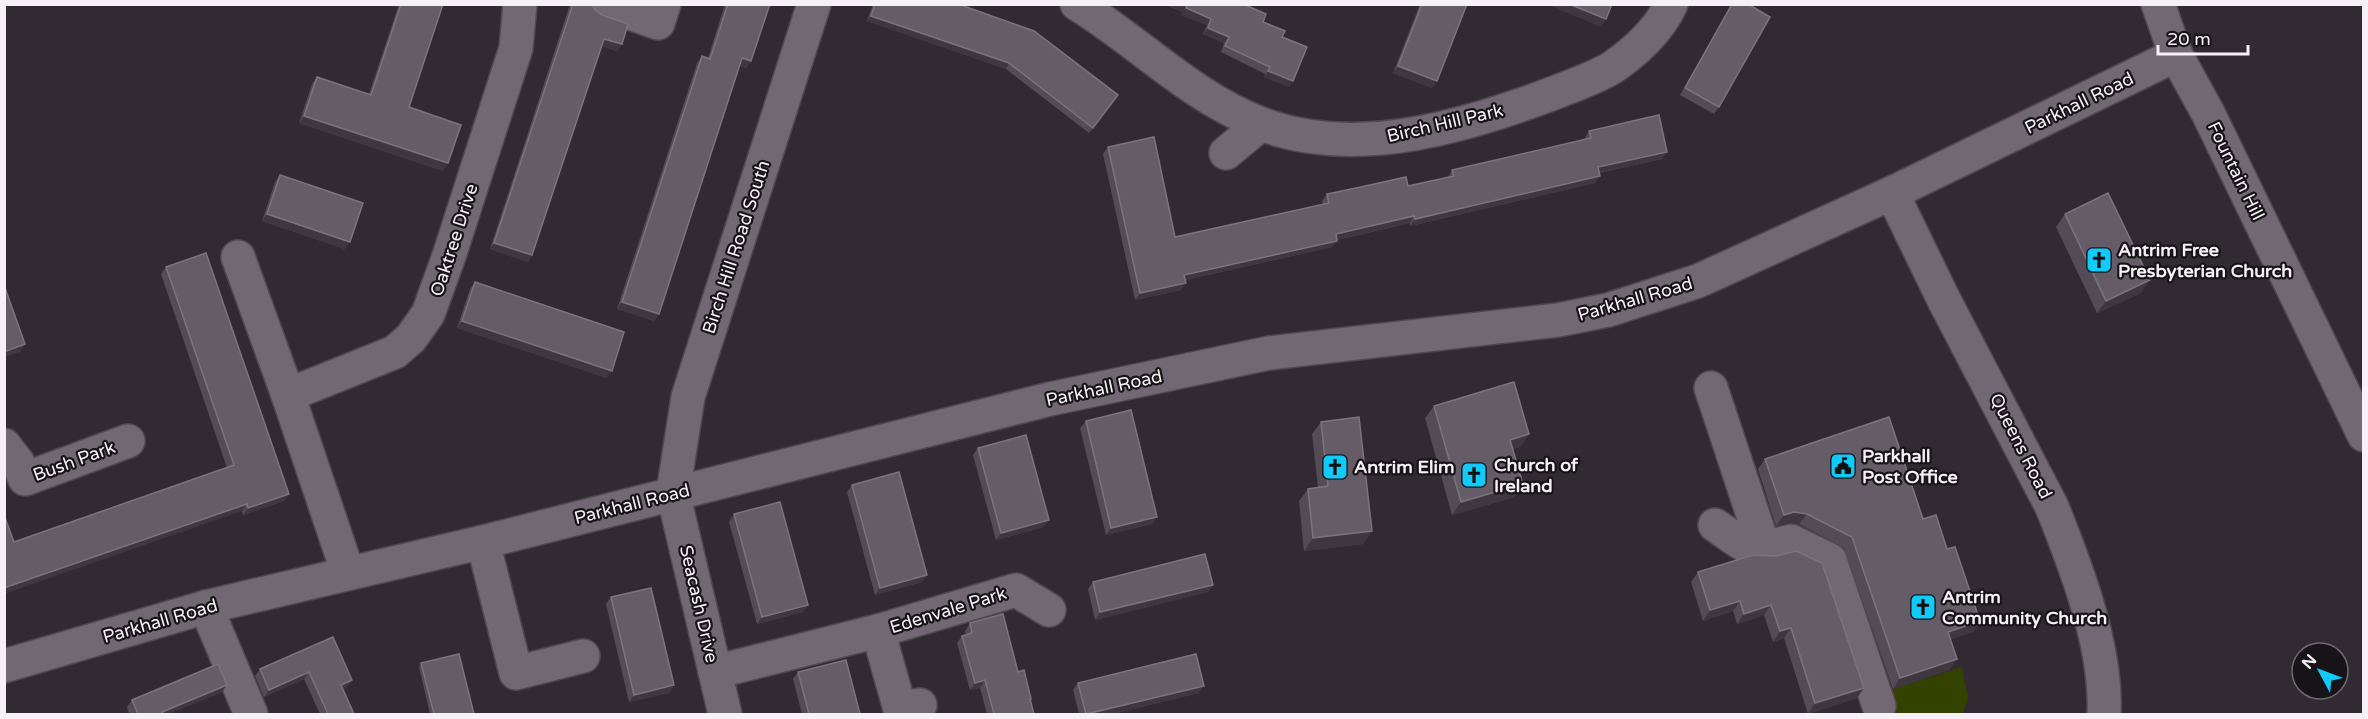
<svg xmlns="http://www.w3.org/2000/svg" width="2368" height="719" font-family="'Varela Round',sans-serif">
<style>
.green{fill:#344200}
.lines{fill:none;stroke-linecap:round;stroke-linejoin:round}
.street-casing{stroke:#4f4850;stroke-width:36}
.secondary-casing{stroke:#4f4850;stroke-width:36}
.street{stroke:#716873;stroke-width:33}
.secondary{stroke:#716873;stroke-width:33}
.wall{fill:#534b55}
.shaded-wall{fill:#3f3640}
.building{fill:#655c67;stroke:#7c747d;stroke-width:1.5}
.labels{text-anchor:middle;dominant-baseline:central;stroke-width:4.5;stroke-linejoin:round;paint-order:stroke}
.street-label{font-size:18px;fill:#f6f1f7;stroke:#171418}
.poi-label{font-size:18px;font-weight:bold;fill:#f6f1f7;stroke:#171418;text-anchor:start}
</style>
<rect width="100%" height="100%" fill="#322a33"/>
<path class="green" d="M1962 667 1968 698 1963 714H1890L1883 692Z"/>
<g class="lines">
<g class="street-casing">
<g id="street">
<path d="M604 4 658 23 664 4"/>
<path d="M1077 4C1139 42 1190 96 1259 123 1291 136 1331 141 1366 139 1427 137 1502 113 1559 91 1577 84 1597 77 1613 67 1635 52 1660 29 1671 4"/>
<path d="M1226 153 1261 124"/>
<path d="M1892 193 1944 300 2052 507C2077 569 2107 648 2104 714"/>
<path d="M238 257 288 395"/>
<path d="M1711 388 1764 548"/>
<path d="M4 445 18 463 25 479 128 441"/>
<path d="M1715 525C1751 550 1748 553 1791 541L1830 560 1879 706"/>
<path d="M483 542 516 673 583 656"/>
<path d="M348 573 288 395 395 352 411 338 428 314 449 256 516 48 520 4"/>
<path d="M206 607 251 714"/>
<path d="M878 631 900 709 920 705"/>
<path d="M4 666 206 607 483 542 1050 399 1269 353 1558 320 1608 310 1698 281 1892 193 2176 55"/>
<path d="M715 672 878 631 1016 590 1049 610"/>
<path d="M725 714 673 493 688 397 814 4"/>
</g>
</g>
<g class="secondary-casing">
<path id="secondary" d="M2158 4 2176 55 2208 113 2364 435"/>
</g>
<use href="#street" class="street"/>
<use href="#secondary" class="secondary"/>
</g>
<g class="wall">
<path d="M399 4H443L409 107 443 171 299 123 312 84 317 77 369 94Z"/>
<path d="M570 4H592L595 10 622 44 617 51 602 46 532 255 528 262 490 249Z"/>
<path d="M725 4H770L751 61 746 68 740 66 659 314 654 321 617 309 697 63 702 56 708 58Z"/>
<path d="M873 4H958L1118 95 1089 133 1006 69 867 21Z"/>
<path d="M1163 4 1263 22 1282 37 1289 87 1264 77 1265 74 1221 52 1224 43 1203 34 1207 25 1181 15 1183 12Z"/>
<path d="M1420 4H1467L1432 88 1393 73Z"/>
<path d="M1732 4 1719 107 1714 114 1680 95Z"/>
<path d="M1589 131 1662 159 1599 173 1595 183 1410 226V223L1337 240 1332 247 1185 280 1181 290 1135 300 1103 154 1108 147 1175 237 1323 205 1322 201 1327 194 1408 186 1448 178 1452 170 1585 140V138Z"/>
<path d="M280 175 345 249 262 221 275 182Z"/>
<path d="M2065 214 2141 293 2097 313 2056 227Z"/>
<path d="M166 267 284 501 243 515 242 511 14 542 227 468 161 274Z"/>
<path d="M475 282 607 378 457 328 470 289Z"/>
<path d="M1434 406 1529 434 1520 447 1513 449 1515 497 1452 515 1425 418Z"/>
<path d="M1086 421 1157 517 1152 524 1106 535 1080 428Z"/>
<path d="M1321 422 1372 531 1363 544 1304 551 1299 501 1308 489 1318 487 1312 434Z"/>
<path d="M978 448 1044 527 996 540 973 455Z"/>
<path d="M1765 459 1923 519 1947 549 1980 621 1973 632 1950 639 1957 659 1949 670 1893 689 1844 548 1799 524 1787 523 1776 526 1758 469Z"/>
<path d="M852 485 927 575 922 582 875 595 847 492Z"/>
<path d="M734 514 803 612 757 624 729 522Z"/>
<path d="M1753 555 1857 698 1808 714 1784 638 1773 642 1764 615 1737 624 1733 611 1703 621 1691 582 1698 572Z"/>
<path d="M1093 582 1213 585 1208 592 1095 620 1088 589Z"/>
<path d="M611 597 674 685 669 693 629 702 606 604Z"/>
<path d="M970 623 1018 672 1030 701 1034 714H987L980 688 970 690 957 643 962 636 966 635 965 631Z"/>
<path d="M333 637 347 687 342 689 354 714H320L304 679 264 697 255 676 260 669Z"/>
<path d="M421 663 474 714H430L419 667Z"/>
<path d="M798 672 860 714H802L793 679Z"/>
<path d="M1078 683 1204 686 1198 693 1113 714H1079L1073 690Z"/>
<path d="M222 692 168 714H129L127 707 132 700Z"/>
</g>
<g class="shaded-wall">
<path d="M1163 4H1183L1187 6 1183 12Z"/>
<path d="M1546 4H1569L1606 19 1601 27Z"/>
<path d="M1186 8 1211 19 1207 25 1181 15Z"/>
<path d="M871 16 1009 63 1006 69 867 21Z"/>
<path d="M1208 28 1229 37 1224 43 1203 34Z"/>
<path d="M604 39 622 44 617 51 600 45Z"/>
<path d="M742 58 751 61 746 68 737 65Z"/>
<path d="M1398 66 1437 81 1432 88 1393 73Z"/>
<path d="M1268 71 1293 81 1289 87 1264 77Z"/>
<path d="M304 116 448 163 443 171 299 123Z"/>
<path d="M1667 152 1662 159 1593 174 1598 167Z"/>
<path d="M1600 176 1595 183 1410 226 1415 219Z"/>
<path d="M267 214 350 242 345 249 262 221Z"/>
<path d="M1414 216 1410 223 1331 241 1336 234Z"/>
<path d="M1337 241 1332 247 1179 281 1184 275Z"/>
<path d="M494 243 532 255 528 262 490 249Z"/>
<path d="M2150 280 2141 293 2097 313 2106 301Z"/>
<path d="M1186 283 1181 290 1135 300 1140 293Z"/>
<path d="M622 302 659 314 654 321 617 309Z"/>
<path d="M462 321 612 371 607 378 457 328Z"/>
<path d="M25 344 20 352 4 357V352Z"/>
<path d="M1529 434 1520 447 1502 452 1510 440Z"/>
<path d="M1523 484 1515 497 1452 515 1461 502Z"/>
<path d="M289 494 284 501 243 515 248 508Z"/>
<path d="M247 504 242 511 4 594V588Z"/>
<path d="M1794 512 1807 514 1799 524 1787 523 1776 526 1784 515Z"/>
<path d="M1157 517 1152 524 1106 535 1111 528Z"/>
<path d="M1049 520 1044 527 996 540 1001 533Z"/>
<path d="M1372 531 1363 544 1304 551 1313 538Z"/>
<path d="M927 575 922 582 875 595 880 588Z"/>
<path d="M1213 585 1208 592 1095 620 1100 612Z"/>
<path d="M1740 601 1733 611 1703 621 1710 610Z"/>
<path d="M808 605 803 612 757 624 762 617Z"/>
<path d="M1771 605 1764 615 1737 624 1744 614Z"/>
<path d="M1980 621 1973 632 1941 643 1948 632Z"/>
<path d="M1791 628 1784 638 1773 642 1780 631Z"/>
<path d="M1957 659 1949 670 1893 689 1900 678Z"/>
<path d="M309 672 304 679 264 697 269 690Z"/>
<path d="M352 680 347 687 336 692 341 685Z"/>
<path d="M985 680 980 688 970 690 975 683Z"/>
<path d="M227 685 222 692 168 714H161L162 712Z"/>
<path d="M674 685 669 693 629 702 634 695Z"/>
<path d="M1204 686 1198 693 1113 714H1089Z"/>
<path d="M1864 688 1857 698 1808 714 1815 703Z"/>
</g>
<g class="building">
<path d="M401 4H443L409 107 461 125 448 163 304 116 317 77 371 95Z"/>
<path d="M573 4H592L595 10 602 15 628 24 622 44 604 39 532 255 494 243Z"/>
<path d="M728 4H770L751 61 742 58 659 314 622 302 702 56 710 59Z"/>
<path d="M875 4H958L1034 31 1118 95 1093 128 1009 63 871 16Z"/>
<path d="M1183 4H1243L1266 14 1263 22 1285 31 1282 37 1307 47 1293 81 1268 71 1270 67 1225 46 1229 37 1208 28 1211 19 1186 8 1187 6Z"/>
<path d="M1422 4H1467L1437 81 1398 66Z"/>
<path d="M1569 4H1612L1606 19Z"/>
<path d="M1732 4H1748L1770 17 1719 107 1685 88Z"/>
<path d="M1659 115 1667 152 1598 167 1600 176 1415 219 1414 216 1336 234 1337 241 1184 275 1186 283 1140 293 1108 147 1154 137 1175 237 1329 203 1327 194 1370 185 1406 177 1408 186 1454 176 1452 170 1591 138 1589 131Z"/>
<path d="M280 175 363 203 350 242 267 214Z"/>
<path d="M2108 193 2150 280 2106 301 2065 214Z"/>
<path d="M206 253 289 494 248 508 247 504 4 588V515L14 542 234 465 166 267Z"/>
<path d="M475 282 624 332 612 371 462 321Z"/>
<path d="M4 285 25 344 4 352Z"/>
<path d="M1514 382 1529 434 1510 440 1523 484 1461 502 1434 406Z"/>
<path d="M1131 410 1157 517 1111 528 1086 421Z"/>
<path d="M1359 417 1372 531 1313 538 1308 489 1328 486 1321 422Z"/>
<path d="M1889 417 1923 519 1936 515 1947 549 1955 547 1980 621 1948 632 1957 659 1900 678 1852 537 1807 514 1794 512 1784 515 1765 459Z"/>
<path d="M1026 435 1049 520 1001 533 978 448Z"/>
<path d="M899 472 927 575 880 588 852 485Z"/>
<path d="M780 502 808 605 762 617 734 514Z"/>
<path d="M1796 551 1822 563 1864 688 1815 703 1791 628 1780 631 1771 605 1744 614 1740 601 1710 610 1698 572 1753 555 1776 556Z"/>
<path d="M1205 554 1213 585 1100 612 1093 582Z"/>
<path d="M651 588 674 685 634 695 611 597Z"/>
<path d="M1003 614 1018 672 1024 670 1031 699H1030L1034 714H994L985 680 975 683 962 636 972 633 970 623Z"/>
<path d="M333 637 352 680 341 685 354 714H328L309 672 269 690 260 669Z"/>
<path d="M459 654 474 714H434L421 663Z"/>
<path d="M1196 654 1204 686 1086 714 1078 683Z"/>
<path d="M846 660 860 714H809L798 672Z"/>
<path d="M218 664 227 685 162 712 164 714H138L132 700Z"/>
</g>
<defs>
<g id="church-square" transform="scale(1.35)"><rect x="-9" y="-9" width="18" height="18" rx="4" fill="#10cafa" stroke="#171418"/><path d="M-1.2-6h2.4v3.5h3.3v2.4h-3.3V6h-2.4V-.1h-3.3v-2.4h3.3Z" fill="#111"/></g>
<g id="civic-square" transform="scale(1.35)"><rect x="-9" y="-9" width="18" height="18" rx="4" fill="#10cafa" stroke="#171418"/><path d="M-.6-6.5H3V-4.5H.6V-3L4-1V1h2V6H-6V1h2V-1L-.6-3ZM-1.2 2.5V6h2.4V2.5Z" fill="#111"/></g>
</defs>
<g fill-rule="evenodd">
<use href="#church-square" x="2099" y="260"/>
<use href="#civic-square" x="1843" y="466"/>
<use href="#church-square" x="1335" y="467"/>
<use href="#church-square" x="1474" y="475"/>
<use href="#church-square" x="1923" y="607"/>
</g>
<g class="labels">
<g class="street-label">
<text transform="translate(2079 103) rotate(-26)">Parkhall Road</text>
<text transform="translate(1445 123) rotate(-13)">Birch Hill Park</text>
<text transform="translate(2236 171) rotate(64)">Fountain Hill</text>
<text transform="translate(454 240) rotate(-72)">Oaktree Drive</text>
<text transform="translate(736 247) rotate(-72)">Birch Hill Road South</text>
<text transform="translate(1635 299) rotate(-16)">Parkhall Road</text>
<text transform="translate(1104 388) rotate(-12)">Parkhall Road</text>
<text transform="translate(2021 446) rotate(63)">Queens Road</text>
<text transform="translate(74 461) rotate(-20)">Bush Park</text>
<text transform="translate(632 504) rotate(-14)">Parkhall Road</text>
<text transform="translate(699 604) rotate(77)">Seacash Drive</text>
<text transform="translate(948 610) rotate(-17)">Edenvale Park</text>
<text transform="translate(160 621) rotate(-16)">Parkhall Road</text>
</g>
<g class="poi-label">
<text x="2118" y="250">Antrim Free<tspan x="2118" dy="21">Presbyterian Church</tspan></text>
<text x="1862" y="456">Parkhall<tspan x="1862" dy="21">Post Office</tspan></text>
<text x="1494" y="465">Church of<tspan x="1494" dy="21">Ireland</tspan></text>
<text x="1354" y="467">Antrim Elim</text>
<text x="1942" y="597">Antrim<tspan x="1942" dy="21">Community Church</tspan></text>
</g>
</g>
<rect width="2368" height="719" fill="none" stroke="#f6f1f7" stroke-width="12"/>
<g transform="translate(2320 671) rotate(311)"><circle r="28" fill="#171418" stroke="#706c71" stroke-width="1.5"/>
<path d="M0-4.5L10 22L0 15L-10 22Z" fill="#10cafa"/>
<text y="-9" font-size="16" font-weight="bold" text-anchor="middle" fill="#f6f1f7">N</text>
</g>
<path d="M2158 45v9h90v-9" fill="none" stroke="#f6f1f7" stroke-width="3"/>
<text x="2167" y="45" font-size="18" fill="#f6f1f7" stroke="#171418" stroke-width="4.5" paint-order="stroke">20 m</text>
</svg>
